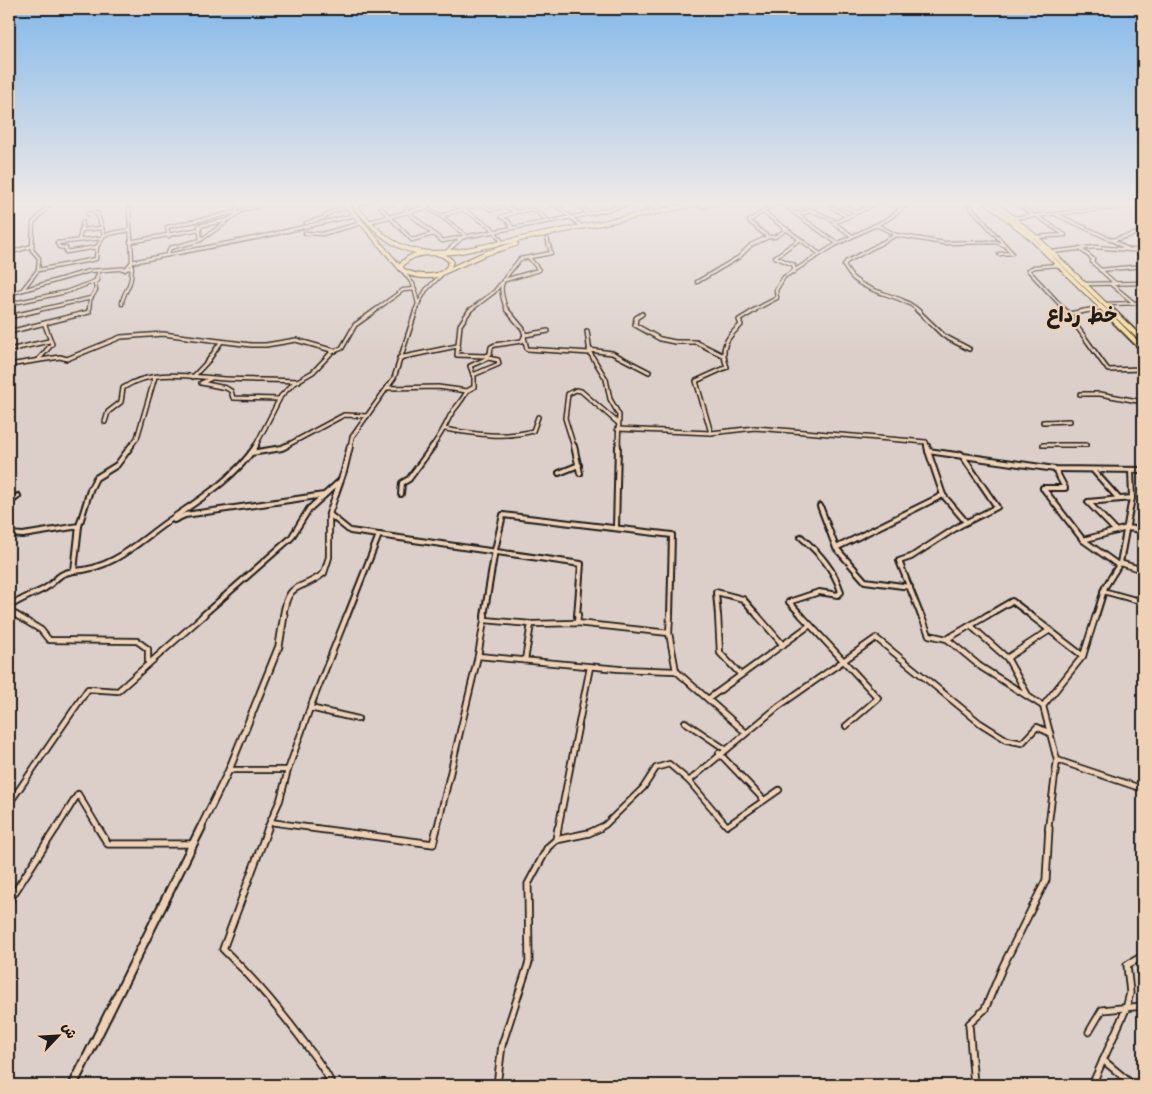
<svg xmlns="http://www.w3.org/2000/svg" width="1152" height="1094" font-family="'Shantell Sans','Playpen Sans Arabic',sans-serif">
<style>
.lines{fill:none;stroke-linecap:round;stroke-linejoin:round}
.minor-far4-casing{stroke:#1c1c1c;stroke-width:5}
.minor-far3-casing{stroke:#1c1c1c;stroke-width:6}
.minor-far2-casing{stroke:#1c1c1c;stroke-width:8}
.minor-far1-casing{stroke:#1c1c1c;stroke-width:8}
.minor-casing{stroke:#1c1c1c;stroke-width:9}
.tertiary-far4-casing{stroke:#1c1c1c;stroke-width:5}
.tertiary-far3-casing{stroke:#1c1c1c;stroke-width:6}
.tertiary-far2-casing{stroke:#1c1c1c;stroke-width:8}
.tertiary-far1-casing{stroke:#1c1c1c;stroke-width:9}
.tertiary-casing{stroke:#1c1c1c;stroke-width:11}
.primary-far1-casing{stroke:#1c1c1c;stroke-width:6}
.primary-casing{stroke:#1c1c1c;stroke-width:8}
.minor-far4{stroke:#efd1b5;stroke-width:2.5}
.minor-far3{stroke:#efd1b5;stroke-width:3}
.minor-far2{stroke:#efd1b5;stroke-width:4}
.minor-far1{stroke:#efd1b5;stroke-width:4.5}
.minor{stroke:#efd1b5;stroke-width:5.5}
.tertiary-far4{stroke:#efd1b5;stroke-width:2.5}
.tertiary-far3{stroke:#efd1b5;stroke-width:3}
.tertiary-far2{stroke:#efd1b5;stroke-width:4.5}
.tertiary-far1{stroke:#efd1b5;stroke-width:5.5}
.tertiary{stroke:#efd1b5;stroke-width:7}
.primary-far1{stroke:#fcde96;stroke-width:4}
.primary{stroke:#fcde96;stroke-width:4.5}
.labels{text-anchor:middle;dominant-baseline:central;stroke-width:4.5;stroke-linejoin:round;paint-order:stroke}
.far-district-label{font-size:20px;font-weight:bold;fill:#1c1c1c;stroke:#efd1b5}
</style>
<rect width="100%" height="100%" fill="#dccfc9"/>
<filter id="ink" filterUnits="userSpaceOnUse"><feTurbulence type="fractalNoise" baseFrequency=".02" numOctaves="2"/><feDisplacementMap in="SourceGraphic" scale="10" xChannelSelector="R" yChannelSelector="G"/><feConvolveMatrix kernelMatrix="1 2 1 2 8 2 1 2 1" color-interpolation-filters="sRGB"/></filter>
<g filter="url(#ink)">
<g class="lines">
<g class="minor-far4-casing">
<g id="minor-far4">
<path d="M397 202 381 208 412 240 433 234"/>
<path d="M418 202 441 216 465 235 445 253"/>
<path d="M451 202 491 227 503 243"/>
<path d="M521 202 525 208 524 210"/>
<path d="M548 202 561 209 582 227"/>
<path d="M575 202 589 214"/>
<path d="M644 202 647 208 655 213"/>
<path d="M648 202H655"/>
<path d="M660 202 677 207"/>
<path d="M779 202 837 243"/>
<path d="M831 202 857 212"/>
<path d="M888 202 900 209"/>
<path d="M966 202 1012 253 999 254"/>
<path d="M1015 202 1034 216"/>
<path d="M418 203 408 206 406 210 408 212 428 207"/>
<path d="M480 204 492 210 516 202"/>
<path d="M841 205 851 202"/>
<path d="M504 206 516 212 532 209 549 221"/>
<path d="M802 206 833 220 834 223 867 208 859 202"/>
<path d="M832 207 847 217"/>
<path d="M867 208 876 202"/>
<path d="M243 210 259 206 260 202"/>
<path d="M763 212 820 254"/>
<path d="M87 214 97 213 102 228"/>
<path d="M796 214 815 211"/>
<path d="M1057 215 1112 240 1143 232"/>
<path d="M441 216 484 202"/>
<path d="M1011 218 1143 205"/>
<path d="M369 222 408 212 442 241 589 214 637 202"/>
<path d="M306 223 323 218 333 211 367 202"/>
<path d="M834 223 852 236"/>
<path d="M874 226H879L896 235 944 243 996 242 1004 245"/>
<path d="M512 227 508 221 501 217 516 212"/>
<path d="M81 230 102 228 104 235"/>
<path d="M305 233 322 234 362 223"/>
<path d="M896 235 846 262 844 266C847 270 850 276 854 279 873 295 901 294 919 311"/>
<path d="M169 236 167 227 236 212 239 202"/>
<path d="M768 237 749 221 769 207 779 203"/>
<path d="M1036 237 1065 235 1037 216"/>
<path d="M202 239 225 223"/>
<path d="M79 240 83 222"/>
<path d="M1112 240 1127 249"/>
<path d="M130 242 200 229"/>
<path d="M57 243 59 247 66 248V252L97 247"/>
<path d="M57 243 101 238"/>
<path d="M1079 248 1093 259 1092 262 1116 284"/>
<path d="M9 253 32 246"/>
<path d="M167 255 170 248 201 240 199 226 228 220 243 210"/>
<path d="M1058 265 1034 267 1028 270 1066 311"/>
<path d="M38 270 96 259 97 247 104 235 129 230"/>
<path d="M125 270 132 262 265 236 355 215"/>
<path d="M1100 270 1143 266"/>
<path d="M794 272V265L775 257 800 239"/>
<path d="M505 280 539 270 530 259"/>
<path d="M697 282 739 257 751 245 768 237H775L787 229"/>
<path d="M1085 284 1143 283"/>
<path d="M1111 284 1134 303"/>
<path d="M23 289 38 270 39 258 32 250 33 223 52 202"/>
<path d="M9 294 89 271 132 268"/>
<path d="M9 304 66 292 98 280"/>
<path d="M122 304C122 294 130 288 131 278 134 253 129 227 129 202"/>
<path d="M1105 304 1143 303"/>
<path d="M34 311 91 298"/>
<path d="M89 311 90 300 96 290 95 283 99 271"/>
<path d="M374 311 403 290 415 289"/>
<path d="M469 311 494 292 503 281"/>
<path d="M507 311C496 282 502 282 520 259L551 253 547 238"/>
<path d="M752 311 777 298 776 290 784 277 835 245 888 219 910 202"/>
<path d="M1084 311 1101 308"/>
</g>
</g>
<g class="minor-far3-casing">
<g id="minor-far3">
<path d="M507 310 523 329 525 335"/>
<path d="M917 310 944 336 969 349"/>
<path d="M1065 310 1108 370 1143 369"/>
<path d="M642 314 636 318 635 325 660 339 675 342H696L724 356"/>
<path d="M1069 314 1090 310"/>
<path d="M9 317 39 310"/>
<path d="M587 331 590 353 606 379 610 399 619 415 618 447"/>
<path d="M9 332 89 312V310"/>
<path d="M524 337 527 349 590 353"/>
<path d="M9 350 49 341"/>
<path d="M589 350 612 353 649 372"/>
<path d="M486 356 490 354 491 347 495 345 522 341 525 335 548 331"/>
<path d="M399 358 457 346"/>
<path d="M39 359 52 344 45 325"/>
<path d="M15 364 60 357 67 359 121 337 163 334 251 345H266L296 340 335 351"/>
<path d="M473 375 499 364 498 360 488 358"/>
<path d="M193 377 208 361 221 342"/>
<path d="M210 379 201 383 226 388 231 391 233 398 279 399"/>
<path d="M388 388 438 387 467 391C462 402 453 409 449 418 444 429 439 437 432 447"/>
<path d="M467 391 474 387V377L470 366 488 358 486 356 457 355 460 325 470 310"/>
<path d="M1080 394H1100L1143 402"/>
<path d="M105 422 108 412 121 402 123 388C153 368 191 377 225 379 250 380 274 380 299 381"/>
<path d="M1043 422 1070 421"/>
<path d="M445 429C475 434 503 439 533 431L538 417"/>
<path d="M617 429 711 433 755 428 926 442 927 447"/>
<path d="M711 433 696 381 727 367C719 348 727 337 741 325L739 320 755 310"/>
<path d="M1043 445H1086"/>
<path d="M130 447 137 438 155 377"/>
<path d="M255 447 281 396 294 383 313 372 332 352 342 348 355 325 376 310"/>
<path d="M284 447 344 415 367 416"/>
<path d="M574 447 565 418 568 394 576 390 581 391 618 423"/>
</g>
</g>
<g class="minor-far2-casing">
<g id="minor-far2">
<path d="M131 446 117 465 96 478 90 490 79 526 74 571C113 569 137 543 167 522 200 499 233 480 256 446"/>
<path d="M574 446 580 473"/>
<path d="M927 446 928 451"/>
<path d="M251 453 282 448 286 446"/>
<path d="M1094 471 1119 499"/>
<path d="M559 473 579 465"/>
<path d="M1043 488 1083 540 1118 565"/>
<path d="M1043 488H1065L1055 469"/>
<path d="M401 494 402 483 409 479 433 446"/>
<path d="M9 503 18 496"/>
<path d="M820 506 836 548 865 581 910 587"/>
<path d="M329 514 350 531 379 535 347 616"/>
<path d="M174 520 185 515 324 495"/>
<path d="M966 522 943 495 928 451 1055 469 1143 470"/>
<path d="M616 528 618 446"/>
<path d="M1116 531 1088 502 1132 498"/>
<path d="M9 534 23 535 79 526"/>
<path d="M379 535 581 564 577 616"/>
<path d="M801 537C819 553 834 569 841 592L838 595 819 592 789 602 802 616"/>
<path d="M1083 540 1127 528 1143 530"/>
<path d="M836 548 943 495"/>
<path d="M1120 563 1143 570"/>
<path d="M1103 591 1143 602"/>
<path d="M9 607C20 599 32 595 44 589 58 581 55 574 74 571"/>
<path d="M9 611 18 616"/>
<path d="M202 616 291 538 309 509 340 481"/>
<path d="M484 616 495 550 503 515 672 535 670 616"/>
<path d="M718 616 716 592 743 599 758 616"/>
<path d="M921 616 899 561 911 557 959 526 997 507 961 454"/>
<path d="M986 616 1012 601 1032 616"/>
<path d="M1096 616 1105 587 1120 563 1132 498 1131 470"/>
</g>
</g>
<g class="minor-far1-casing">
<g id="minor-far1">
<path d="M16 615 41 630 49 640 137 641 148 649V662"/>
<path d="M485 615 478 656 619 669 676 671"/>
<path d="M670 615 669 633 676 671"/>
<path d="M718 615 720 653 741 675"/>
<path d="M757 615 783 645"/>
<path d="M801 615 878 698 846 726"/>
<path d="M921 615 929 635 947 639 981 667 1043 706"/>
<path d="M1030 615 1083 656"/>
<path d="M485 620 531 624 525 660"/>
<path d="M577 623 578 615"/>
<path d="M531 624 577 623 669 633"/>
<path d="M971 626 1007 658 1029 697"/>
<path d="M947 639 988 615"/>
<path d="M1007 658 1050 630"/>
<path d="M676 671 745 732"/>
<path d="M708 699 810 625"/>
<path d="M310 708 358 719"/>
<path d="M685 722 725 749"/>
<path d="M719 753 764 800"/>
<path d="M1057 760 1143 789"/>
<path d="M229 770H288L280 800 267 829"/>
<path d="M288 770 310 708 347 615"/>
<path d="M689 781 779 706 876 638 980 723 1007 740 1022 743 1037 727 1050 733"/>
<path d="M9 804 88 689 118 691 204 615"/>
<path d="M270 822 320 829"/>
<path d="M56 829 78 794 99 829"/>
<path d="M437 829 478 656"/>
<path d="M558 829 590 667"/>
<path d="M597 829 605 825 643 788 656 768 669 764 689 781 727 826 779 790"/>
<path d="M1048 829 1057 760 1043 706 1083 656 1096 615"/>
</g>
</g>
<g class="minor-casing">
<g id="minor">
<path d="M98 828 108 844H191"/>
<path d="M268 828 223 949C251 976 276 1005 300 1037 311 1052 324 1067 332 1085"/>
<path d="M311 828 433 844 437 828"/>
<path d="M556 840 558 828"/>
<path d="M9 901 56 828"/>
<path d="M1089 1032 1102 1010 1143 1006"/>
<path d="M1103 1060 1133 1085"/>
<path d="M497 1085 502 1045 529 962 528 884 548 847 556 840 589 833 600 828"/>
<path d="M974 1085 969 1024 985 1009 1003 966 1046 880 1049 828"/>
<path d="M1092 1085 1126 1009 1130 993 1127 965 1143 956"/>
</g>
</g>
<g class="tertiary-far4-casing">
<g id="tertiary-far4">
<path d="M1051 252 1095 247 1143 251"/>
<path d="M402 270 413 284 418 304 426 290 444 272"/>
<path d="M415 311 418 304"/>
</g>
</g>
<g class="tertiary-far3-casing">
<path id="tertiary-far3" d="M350 447 352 437 394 378 416 310"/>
</g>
<g class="tertiary-far2-casing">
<path id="tertiary-far2" d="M283 616C289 578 300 593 324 573L329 557V514L344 471 350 446"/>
</g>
<g class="tertiary-far1-casing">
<path id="tertiary-far1" d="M200 829 229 770 279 646 284 615"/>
</g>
<g class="tertiary-casing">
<path id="tertiary" d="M73 1085 201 828"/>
</g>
<g class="primary-far1-casing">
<g id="primary-far1">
<path d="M344 202 401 269"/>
<path d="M351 202C387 243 403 259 461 251L706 202"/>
<path d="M987 202 1030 237 1105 311"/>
<path d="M994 202 1036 237 1112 311"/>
<path d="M701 206 721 202"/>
<path d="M436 253 443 255 451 261C446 281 417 278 402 270L401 266C409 254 422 253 436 253Z"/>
<path d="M444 272 484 254 516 244"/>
</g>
</g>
<g class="primary-casing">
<g id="primary">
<path d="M1104 310 1143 349"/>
<path d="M1111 310 1143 341"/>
</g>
</g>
<use href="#minor-far4" class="minor-far4"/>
<use href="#minor-far3" class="minor-far3"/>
<use href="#minor-far2" class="minor-far2"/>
<use href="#minor-far1" class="minor-far1"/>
<use href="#minor" class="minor"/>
<use href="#tertiary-far4" class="tertiary-far4"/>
<use href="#tertiary-far3" class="tertiary-far3"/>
<use href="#tertiary-far2" class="tertiary-far2"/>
<use href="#tertiary-far1" class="tertiary-far1"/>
<use href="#tertiary" class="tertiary"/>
<use href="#primary-far1" class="primary-far1"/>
<use href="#primary" class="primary"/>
</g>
</g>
<linearGradient id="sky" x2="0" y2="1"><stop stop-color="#85b9ea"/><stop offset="0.57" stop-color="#efe9e7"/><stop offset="1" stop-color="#efe9e7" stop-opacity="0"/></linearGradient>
<rect width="1152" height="356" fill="url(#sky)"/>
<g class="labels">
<g class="far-district-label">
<text x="1082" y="315">خط رداع</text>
</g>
</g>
<rect width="1152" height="1094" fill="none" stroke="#efd1b5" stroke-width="30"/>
<rect x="15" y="15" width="1122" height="1064" fill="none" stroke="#1c1c1c" stroke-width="2" filter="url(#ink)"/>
<g transform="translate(58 1036) rotate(65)" stroke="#efd1b5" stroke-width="4" paint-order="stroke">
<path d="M0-4L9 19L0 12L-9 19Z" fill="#1c1c1c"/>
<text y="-8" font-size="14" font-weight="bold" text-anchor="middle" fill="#1c1c1c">ش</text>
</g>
</svg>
